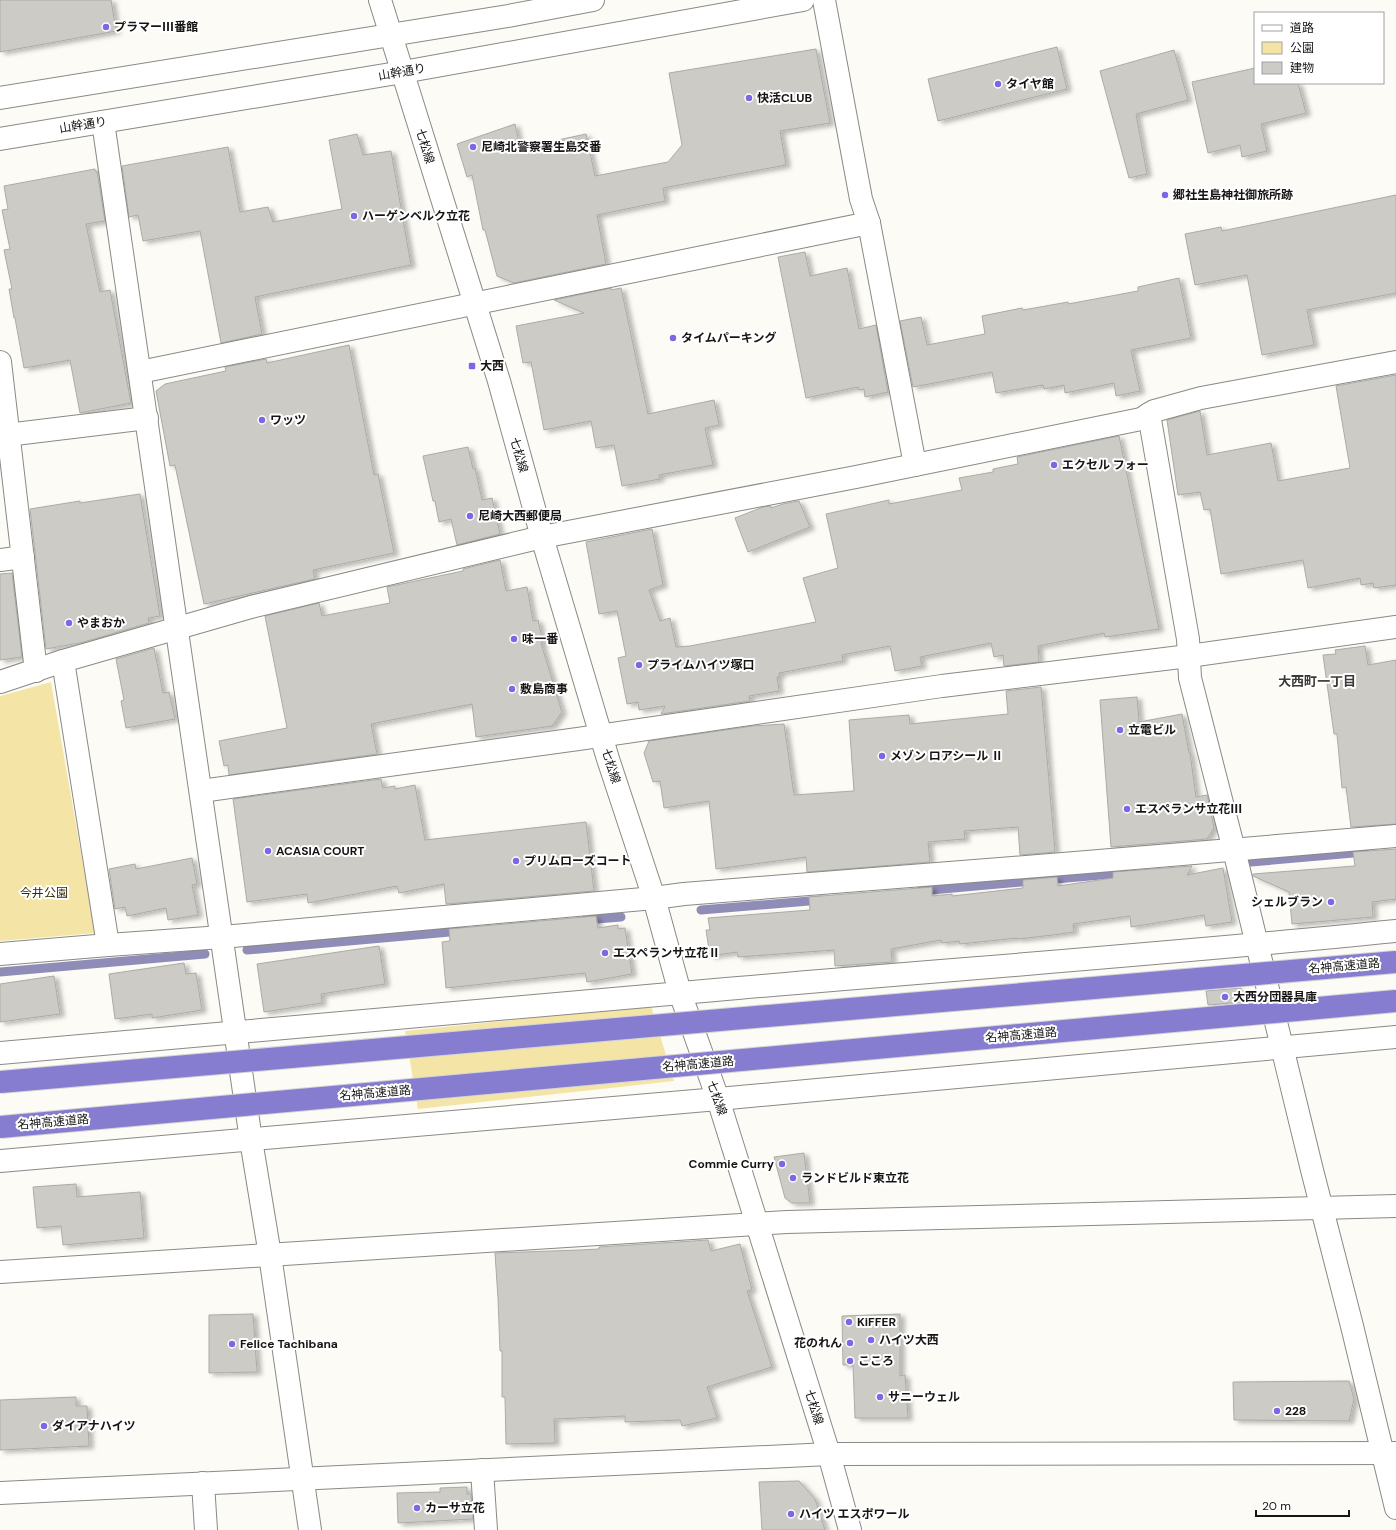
<svg xmlns="http://www.w3.org/2000/svg" width="1396" height="1530" font-family="'DM Sans','Noto Sans JP',sans-serif">
<style>
.park{fill:#f4e5a7}
.lines{fill:none;stroke-linecap:round;stroke-linejoin:round}
.stream{stroke:#908cb8;stroke-width:9}
.building{fill:#cccbc6;stroke:#acaba6;filter:url(#shadow)}
.street-casing{stroke:#8a8985;stroke-width:24}
.secondary-casing{stroke:#8a8985;stroke-width:24}
.street{stroke:#fff;stroke-width:22}
.secondary{stroke:#fff;stroke-width:22}
.highway-bridge-casing{stroke:#d5d5d5;stroke-width:24;stroke-linecap:butt}
.highway-bridge{stroke:#867dd0;stroke-width:22}
.poi-dot{fill:#7d68e3;stroke:#fff;stroke-width:1.5}
.labels{text-anchor:middle;dominant-baseline:central;stroke-width:4;stroke-linejoin:round;paint-order:stroke}
.poi-label{font-size:12px;font-weight:bold;fill:#161514;stroke:#fff;text-anchor:start}
.street-label{font-size:12px;fill:#161514;stroke:#fff}
.park-label{font-size:12px;fill:#332b04;stroke:#fff}
.neighbourhood-label{font-size:13px;font-weight:bold;fill:#3b3a37;stroke:#fff}
</style>
<defs>
<filter id="shadow"><feDropShadow dx="4.5" dy="2.5" stdDeviation="2" flood-color="#0004"/></filter>
</defs>
<rect width="100%" height="100%" fill="#fcfbf6"/>
<g class="park">
<path d="M51 682 95 933 0 941V696Z"/>
<path d="M651 1006 674 1081 418 1109 405 1031Z"/>
</g>
<g class="lines">
<g class="stream">
<path d="M1251 862 1365 852"/>
<path d="M920 891 1124 873"/>
<path d="M701 910 821 900"/>
<path d="M585 920 621 917"/>
<path d="M247 950 461 931"/>
<path d="M0 972 205 954"/>
</g>
</g>
<g class="building">
<path d="M0 0H111L116 31 0 52Z"/>
<path d="M1057 47 1067 89 938 121 928 79Z"/>
<path d="M816 49 830 123 780 131 786 165 663 188 665 201 597 215 606 264 514 283 497 276 485 230H483L472 175 467 177 457 144 515 124 520 148 586 134 595 176 668 162 682 145 669 73Z"/>
<path d="M1174 50 1188 100 1136 114 1147 174 1129 178 1100 71Z"/>
<path d="M1255 68V83H1298L1306 113 1261 124 1267 151 1242 157 1240 145 1208 153 1192 82Z"/>
<path d="M357 134 363 155 391 151 411 265 255 297 262 334 221 343 200 231 143 241 138 215 129 217 122 166 228 147 240 212 268 207 273 222 342 209 329 140Z"/>
<path d="M95 169V171H97L105 221 86 224 100 292 110 290 131 403 80 413 70 360 24 368 15 318H14L9 289H12L4 250 10 249 2 210 8 209 4 186Z"/>
<path d="M1396 195V293L1307 310 1314 345 1262 355 1247 275 1195 285 1185 234 1221 227 1222 231Z"/>
<path d="M805 252 810 276 847 268 859 329 876 325 888 392 865 397 864 389 859 390 858 387 806 398 778 257Z"/>
<path d="M1179 278 1191 338 1131 350 1140 391 1116 396 1114 383 1065 393 1064 385 1044 389 1043 385 996 393 992 372 913 387 900 321 921 317 927 345 985 334 982 316 1022 308 1023 310 1068 302V304L1138 291V287Z"/>
<path d="M611 288V290L621 288 648 414 714 400 719 425 705 428 713 465 659 475 660 479 622 486 614 445 596 448 591 421 544 430 531 362 523 363 516 326 584 313 554 300Z"/>
<path d="M349 345 374 475 378 474 394 553 313 570 315 579 204 604 175 465 170 466 156 391 165 384 226 371 225 367 266 359 267 363Z"/>
<path d="M1396 375V585L1374 588 1373 583 1361 585 1360 578 1308 588 1303 560 1221 574 1210 509 1204 510 1200 492 1178 495 1167 420 1200 411 1207 455 1271 443 1278 481 1350 468 1336 386Z"/>
<path d="M1119 436 1159 629 1105 637 1104 633 1038 646 1039 662 1004 666 1003 655 994 657 991 643 920 657 922 666 895 671 890 646 842 655 843 661 779 673 780 676 777 677 779 691 749 696 750 701 661 714 665 706 639 710 638 702 627 704 618 658 626 656 617 611 599 614 586 542 652 529 663 585 649 590 660 621 670 618 676 647 690 646 816 622 803 578 838 568 826 514 889 500V504L962 490 959 478 993 472V469L1018 464 1017 457Z"/>
<path d="M468 447 473 469 475 468 482 500 492 498 500 534 457 545 451 519 439 522 435 501H433L423 456Z"/>
<path d="M140 494 160 616 148 618 149 623 84 642 46 649 30 509 80 501V503Z"/>
<path d="M799 501 810 527 748 552 735 518 763 507 771 506V508L783 504Z"/>
<path d="M500 560 506 591 527 587 533 621 538 620 543 643H541L562 712 552 726 476 737 472 704 371 724 377 754 229 775 228 765 224 766 219 741 287 728 265 616 319 603 322 616 390 603 387 587 463 571V569Z"/>
<path d="M12 573 22 657 0 660V574Z"/>
<path d="M1365 646 1368 665 1396 660V824L1351 827 1346 787 1342 788 1337 734H1334L1323 655 1336 654 1335 650Z"/>
<path d="M154 648 163 693 169 692 175 719 126 728 121 701 124 700 116 659Z"/>
<path d="M1041 687 1055 852 1020 855 1018 827 964 831 965 839 928 842 930 862 807 872 806 857 716 869 709 801 664 808 660 781 653 782 644 753 649 741 753 726 784 724 794 795 854 791 849 720 909 715 910 724 1008 714 1006 691Z"/>
<path d="M1137 697 1139 722 1182 714 1189 753H1190L1196 797 1207 795 1208 799 1214 828 1207 839 1111 847 1100 700Z"/>
<path d="M381 779 383 788 395 786V789L415 785 425 840 586 822 594 891 446 904 444 884 399 893 397 886 308 903 307 894 247 902 233 799Z"/>
<path d="M1396 849V899L1372 902 1373 917 1292 924 1289 892 1253 876V874L1355 866 1353 852Z"/>
<path d="M192 858 197 884 192 885 198 915 168 920 166 908 127 916 125 907 115 909 109 869 135 864 136 869Z"/>
<path d="M1192 866 1187 875 1223 868 1232 922 1206 926 1204 915 1131 927 1130 916 1073 924 1074 932 1053 935 1018 939 1017 938 960 944 959 941 942 943 941 940 891 949 892 962 835 966 834 950 738 957 737 952 710 956 706 930H710L708 918 810 910 809 897 932 887V896L952 894V896L1023 888V880L1057 877 1058 886 1113 878V872Z"/>
<path d="M596 916 598 928 618 925V929L625 928 632 974 587 982 585 973 446 988 442 942 450 941 449 929Z"/>
<path d="M379 946 385 984 321 994 322 1003 264 1012 257 964Z"/>
<path d="M184 963 186 974 196 973 202 1010 152 1018V1014L115 1019 109 974Z"/>
<path d="M54 976 60 1014 0 1022V984Z"/>
<path d="M1241 988 1243 1002 1208 1005 1206 991Z"/>
<path d="M804 1153 810 1203H792L785 1198 774 1157Z"/>
<path d="M76 1184 77 1197 140 1192 144 1238 63 1245 61 1226 37 1228 33 1187Z"/>
<path d="M708 1240 711 1251 740 1244 752 1290 747 1291 772 1367 707 1387 717 1418 682 1426 680 1420 625 1422V1416L554 1419 555 1443 506 1444 505 1397H502V1351H500L498 1298 495 1253 580 1250 599 1249V1247Z"/>
<path d="M253 1314 257 1372 209 1373V1315Z"/>
<path d="M900 1314V1376L905 1375 908 1418H855L853 1365H843L842 1316Z"/>
<path d="M1349 1381 1354 1399 1349 1421 1234 1420 1233 1382Z"/>
<path d="M76 1397V1406H87L89 1446 0 1450V1400Z"/>
<path d="M799 1481 815 1499 825 1530H762L759 1482Z"/>
<path d="M467 1487V1494H471L473 1519 398 1523 397 1493 440 1492V1488Z"/>
</g>
<g class="lines">
<g class="street-casing">
<g id="street">
<path d="M824 0 861 199 869 223 915 465"/>
<path d="M103 122 251 1140 270 1255 310 1530"/>
<path d="M0 362 36 671"/>
<path d="M140 372 869 223"/>
<path d="M1149 414 1188 639 1190 678 1234 850 1312 1170 1352 1326 1396 1508"/>
<path d="M0 442 3 441 15 434 147 418"/>
<path d="M0 560 23 557"/>
<path d="M63 661 108 945"/>
<path d="M0 682 63 661 251 607 542 537 856 477 1141 419 1154 411 1201 398 1396 362"/>
<path d="M201 791 578 739 942 686 1189 656 1396 627"/>
<path d="M0 954 108 945 222 937 654 898 684 894 1075 863 1396 836"/>
<path d="M0 1053C239 1034 477 1010 715 990 942 970 1169 954 1396 931"/>
<path d="M0 1161 718 1099 1396 1037"/>
<path d="M0 1272 787 1222 1396 1206"/>
<path d="M482 1470 486 1530"/>
<path d="M203 1483 206 1530"/>
</g>
</g>
<g class="secondary-casing">
<g id="secondary">
<path d="M380 0 499 381 542 537 608 759 654 898 680 993 718 1099 829 1454 850 1530"/>
<path d="M0 98 508 16 593 0"/>
<path d="M0 139 403 72 803 0"/>
<path d="M0 1493 829 1454 1396 1453"/>
</g>
</g>
<use href="#street" class="street"/>
<use href="#secondary" class="secondary"/>
<g class="highway-bridge-casing">
<g id="highway-bridge">
<path d="M0 1082 1396 962"/>
<path d="M0 1127 1396 1001"/>
</g>
</g>
<use href="#highway-bridge" class="highway-bridge"/>
</g>
<g class="poi-dot">
<circle cx="106" cy="27" r="4"/>
<circle cx="998" cy="84" r="4"/>
<circle cx="749" cy="98" r="4"/>
<circle cx="473" cy="147" r="4"/>
<circle cx="1165" cy="195" r="4"/>
<circle cx="354" cy="216" r="4"/>
<circle cx="673" cy="338" r="4"/>
<rect x="468" y="362" width="8" height="8" rx="2"/>
<circle cx="262" cy="420" r="4"/>
<circle cx="1054" cy="465" r="4"/>
<circle cx="470" cy="516" r="4"/>
<circle cx="69" cy="623" r="4"/>
<circle cx="514" cy="639" r="4"/>
<circle cx="639" cy="665" r="4"/>
<circle cx="512" cy="689" r="4"/>
<circle cx="1120" cy="730" r="4"/>
<circle cx="882" cy="756" r="4"/>
<circle cx="1127" cy="809" r="4"/>
<circle cx="268" cy="851" r="4"/>
<circle cx="516" cy="861" r="4"/>
<circle cx="1331" cy="902" r="4"/>
<circle cx="605" cy="953" r="4"/>
<circle cx="1225" cy="997" r="4"/>
<circle cx="782" cy="1164" r="4"/>
<circle cx="793" cy="1178" r="4"/>
<circle cx="849" cy="1322" r="4"/>
<circle cx="871" cy="1340" r="4"/>
<circle cx="850" cy="1343" r="4"/>
<circle cx="232" cy="1344" r="4"/>
<circle cx="850" cy="1361" r="4"/>
<circle cx="880" cy="1397" r="4"/>
<circle cx="1277" cy="1411" r="4"/>
<circle cx="44" cy="1426" r="4"/>
<circle cx="417" cy="1508" r="4"/>
<circle cx="791" cy="1514" r="4"/>
</g>
<g class="labels">
<g class="poi-label">
<text x="114" y="27">プラマーⅢ番館</text>
<text x="1006" y="84">タイヤ館</text>
<text x="757" y="98">快活CLUB</text>
<text x="481" y="147">尼崎北警察署生島交番</text>
<text x="1173" y="195">郷社生島神社御旅所跡</text>
<text x="362" y="216">ハーゲンベルク立花</text>
<text x="681" y="338">タイムパーキング</text>
<text x="480" y="366">大西</text>
<text x="270" y="420">ワッツ</text>
<text x="1062" y="465">エクセル フォー</text>
<text x="478" y="516">尼崎大西郵便局</text>
<text x="77" y="623">やまおか</text>
<text x="522" y="639">味一番</text>
<text x="647" y="665">プライムハイツ塚口</text>
<text x="520" y="689">敷島商事</text>
<text x="1128" y="730">立電ビル</text>
<text x="890" y="756">メゾン ロアシール Ⅱ</text>
<text x="1135" y="809">エスペランサ立花Ⅲ</text>
<text x="276" y="851">ACASIA COURT</text>
<text x="524" y="861">プリムローズコート</text>
<text x="1323" y="902" text-anchor="end">シェルブラン</text>
<text x="613" y="953">エスペランサ立花Ⅱ</text>
<text x="1233" y="997">大西分団器具庫</text>
<text x="774" y="1164" text-anchor="end">Commie Curry</text>
<text x="801" y="1178">ランドビルド東立花</text>
<text x="857" y="1322">KiFFER</text>
<text x="879" y="1340">ハイツ大西</text>
<text x="842" y="1343" text-anchor="end">花のれん</text>
<text x="240" y="1344">Felice Tachibana</text>
<text x="858" y="1361">こころ</text>
<text x="888" y="1397">サニーウェル</text>
<text x="1285" y="1411">228</text>
<text x="52" y="1426">ダイアナハイツ</text>
<text x="425" y="1508">カーサ立花</text>
<text x="799" y="1514">ハイツ エスポワール</text>
</g>
<g class="street-label">
<text transform="translate(402 72) rotate(-10)">山幹通り</text>
<text transform="translate(83 125) rotate(-9)">山幹通り</text>
<text transform="translate(425 146) rotate(73)">七松線</text>
<text transform="translate(519 455) rotate(74)">七松線</text>
<text transform="translate(611 766) rotate(72)">七松線</text>
<text transform="translate(1344 966) rotate(-5)">名神高速道路</text>
<text transform="translate(1021 1035) rotate(-5)">名神高速道路</text>
<text transform="translate(698 1064) rotate(-5)">名神高速道路</text>
<text transform="translate(375 1093) rotate(-5)">名神高速道路</text>
<text transform="translate(717 1098) rotate(71)">七松線</text>
<text transform="translate(53 1122) rotate(-5)">名神高速道路</text>
<text transform="translate(814 1407) rotate(73)">七松線</text>
</g>
<g class="park-label">
<text x="44" y="893">今井公園</text>
</g>
<g class="neighbourhood-label">
<text x="1317" y="681">大西町一丁目</text>
</g>
</g>
<rect x="1254" y="12" width="130" height="72" fill="#ffffff" stroke="#a2a1a1"/>
<rect x="1262" y="25" width="20" height="6" fill="#ffffff" stroke="#a2a1a1"/>
<text x="1290" y="32" font-size="12" fill="#161514">道路</text>
<rect x="1262" y="42" width="20" height="12" fill="#f4e5a7" stroke="#a2a1a1"/>
<text x="1290" y="52" font-size="12" fill="#161514">公園</text>
<rect x="1262" y="62" width="20" height="12" fill="#cccbc6" stroke="#a2a1a1"/>
<text x="1290" y="72" font-size="12" fill="#161514">建物</text>
<path d="M1256 1510v6h93v-6" fill="none" stroke="#161514" stroke-width="2"/>
<text x="1262" y="1510" font-size="12" fill="#161514" stroke="#ffffff" stroke-width="3" paint-order="stroke">20 m</text>
</svg>
